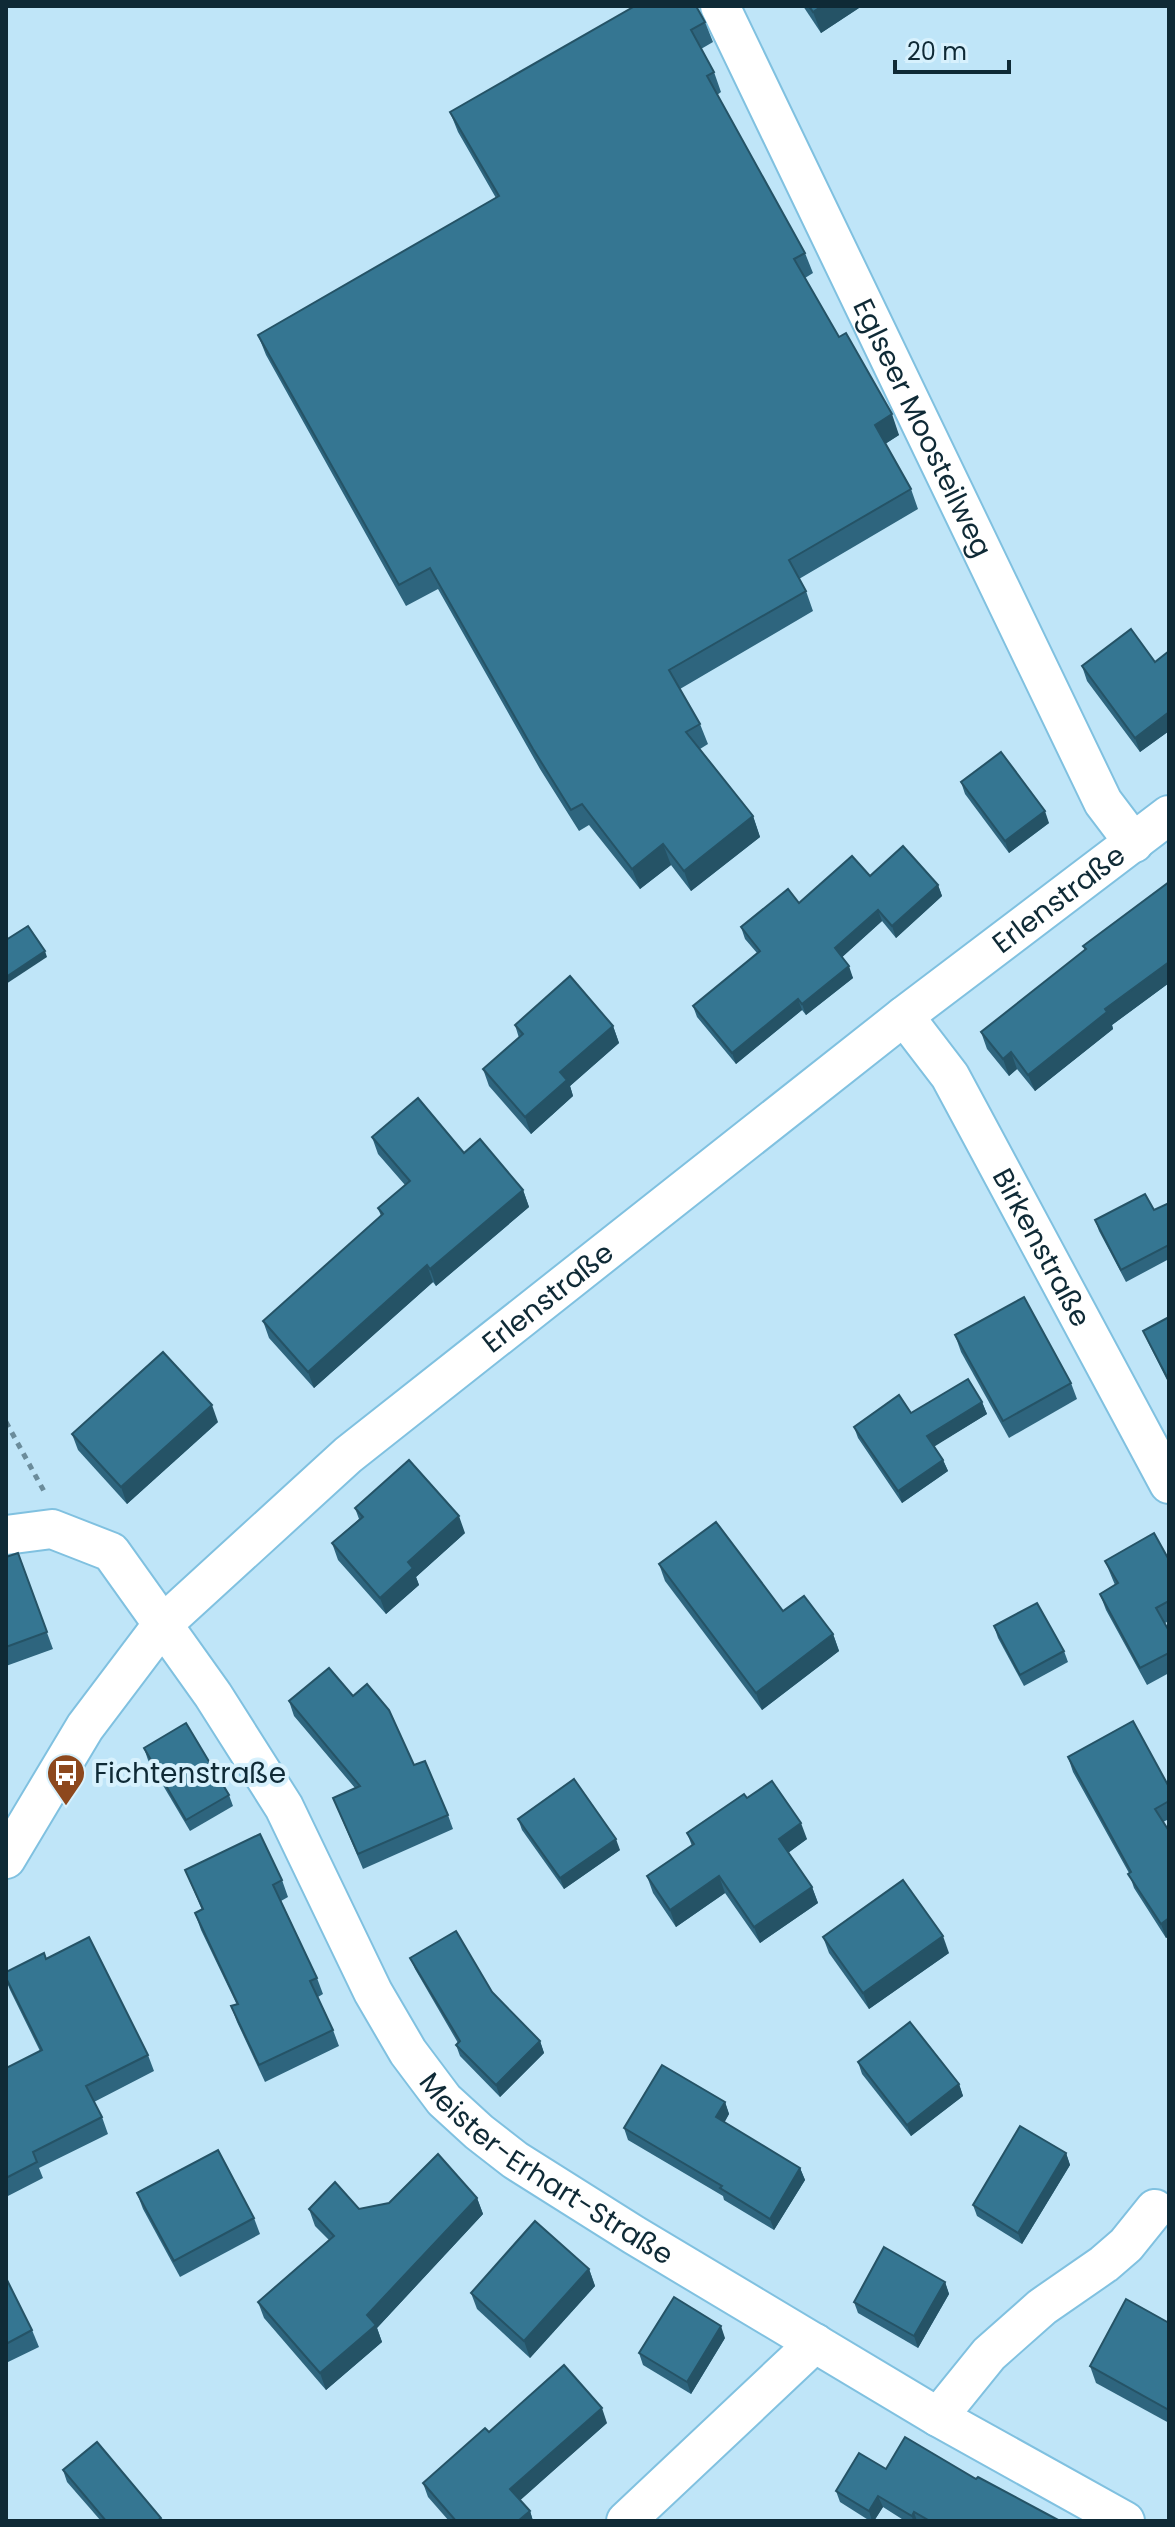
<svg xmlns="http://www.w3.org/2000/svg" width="1175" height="2527" font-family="Poppins,sans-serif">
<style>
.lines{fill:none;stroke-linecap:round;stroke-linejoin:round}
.minor-casing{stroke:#80c1e0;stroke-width:42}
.path{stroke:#6b8c9b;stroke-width:5;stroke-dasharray:6 6;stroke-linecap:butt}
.minor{stroke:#fff;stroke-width:38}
.wall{fill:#2e657e}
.shaded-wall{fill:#255366}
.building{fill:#357692;stroke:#255366;stroke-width:2}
.labels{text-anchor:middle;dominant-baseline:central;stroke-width:8;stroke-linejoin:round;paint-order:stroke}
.street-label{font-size:28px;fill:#0f2a36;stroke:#d7f1fd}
.poi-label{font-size:28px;fill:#0f2a36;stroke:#d7f1fd;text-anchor:start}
</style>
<rect width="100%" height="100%" fill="#bfe5f8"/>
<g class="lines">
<g class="minor-casing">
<g id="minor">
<path id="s1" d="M720 6 1103 802 1134 843"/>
<path id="s2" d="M904 1016 950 1076 1169 1484"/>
<path id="s3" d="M6 1535 52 1529 111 1552 213 1695 284 1807 373 1992 408 2052 444 2100 479 2132 515 2160 634 2235 938 2417 1125 2521"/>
<path id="s4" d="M6 1859 85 1727 162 1625 348 1455 904 1016 1169 815"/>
<path d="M938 2417 989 2354 1042 2307 1104 2264 1126 2245 1155 2209"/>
<path d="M626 2521 815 2343"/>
</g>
</g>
<path class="path" d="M6 1422 45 1493"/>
<use href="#minor" class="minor"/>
</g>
<g class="wall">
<path d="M803 6H862L821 33Z"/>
<path d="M705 22 713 42 701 49 714 72 721 92 717 95 805 253 813 273 805 278 839 337 899 435 885 444 911 489 918 509 799 579 806 591 813 611 680 689 700 724 708 744 700 749 753 816 760 837 691 891 671 865 640 889 589 825 579 831 540 769 438 589 406 606 266 355 258 335 496 198 458 132 450 112Z"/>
<path d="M1169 651V731L1140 752 1087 681 1082 666 1155 662Z"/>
<path d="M961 782 1049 823 1009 853 965 794Z"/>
<path d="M870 876 938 885 942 896 896 938 882 921 842 957 853 978 806 1015 802 1010 736 1064 697 1017 693 1006 757 953 745 939 741 927Z"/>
<path d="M1169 882V983L1112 1025 1113 1029 1035 1091 1017 1069 1009 1076 987 1049 981 1032 1085 950 1083 946Z"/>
<path d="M515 1025 613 1026 619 1043 570 1086 573 1096 531 1134 489 1086 483 1069 519 1038Z"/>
<path d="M372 1137 464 1153 523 1190 529 1207 436 1286 433 1282 314 1388 269 1338 263 1321 381 1216 378 1208 405 1185 378 1154Z"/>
<path d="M1169 1203V1259L1126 1282 1099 1231 1095 1220 1154 1210Z"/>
<path d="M1169 1317V1384L1148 1342 1143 1331Z"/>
<path d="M955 1335 1071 1383 1077 1399 1009 1438 961 1352Z"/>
<path d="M982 1402 987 1414 934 1446 943 1460 948 1471 902 1503 858 1438 854 1427 911 1413Z"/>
<path d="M218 1422 127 1504 78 1450 72 1434Z"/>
<path d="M355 1508 465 1533 416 1577 419 1585 386 1614 338 1560 332 1543 359 1519Z"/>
<path d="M18 1553 53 1649 6 1666V1557Z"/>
<path d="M1169 1560V1621L1165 1623 1169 1631V1673L1147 1685 1106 1610 1100 1594 1115 1585 1105 1561Z"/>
<path d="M659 1564 783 1611 833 1634 839 1651 762 1710 665 1581Z"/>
<path d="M994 1626 1064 1651 1068 1662 1024 1686 998 1638Z"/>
<path d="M289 1701 414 1765 448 1815 453 1829 363 1869 333 1798 355 1788 294 1716Z"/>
<path d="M144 1748 229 1795 233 1806 190 1831 148 1760Z"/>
<path d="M1068 1757 1169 1787V1819L1163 1822 1166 1938 1134 1888 1129 1873 1073 1772Z"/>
<path d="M747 1798 807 1839 788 1853 812 1887 818 1903 760 1943 725 1893 676 1927 653 1893 647 1876 692 1846 687 1833Z"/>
<path d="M518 1819 620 1850 564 1889 522 1830Z"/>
<path d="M185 1870 282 1880 288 1897 281 1901 317 1978 323 1994 318 1997 333 2030 339 2046 265 2082 237 2022 231 2006 237 2005 201 1930 195 1913 202 1910Z"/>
<path d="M823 1937 949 1953 869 2009 829 1953Z"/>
<path d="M410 1958 492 1992 540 2041 544 2053 500 2097 460 2056 456 2045 458 2043 415 1969Z"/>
<path d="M46 1959 148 2055 154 2071 94 2102 102 2117 108 2134 39 2168 43 2178 6 2197V2068L40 2051 10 1990 6 1980V1972Z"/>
<path d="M858 2062 959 2084 963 2096 911 2136 862 2074Z"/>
<path d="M725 2102 729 2114 724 2122 800 2168 805 2180 774 2230 724 2200 723 2196 628 2140 624 2128Z"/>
<path d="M1066 2153 1070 2165 1022 2244 977 2216 973 2205Z"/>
<path d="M137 2193 254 2218 260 2234 180 2277 143 2209Z"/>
<path d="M477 2198 483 2214 377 2328 382 2342 326 2390 264 2318 258 2302 329 2240 315 2226 309 2209H359Z"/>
<path d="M589 2269 595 2286 530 2358 477 2309 471 2293Z"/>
<path d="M6 2278 32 2330 39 2347 6 2363Z"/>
<path d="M945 2282 949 2294 918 2348 858 2313 854 2302Z"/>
<path d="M1169 2323V2423L1096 2383 1090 2366Z"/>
<path d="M725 2338 691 2394 643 2365 639 2353Z"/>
<path d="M607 2423 520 2500 530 2511 533 2521H449L428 2497 423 2483 489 2432Z"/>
<path d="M886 2469 976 2479 1060 2521H905L883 2507 874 2521H870L840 2502 836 2491Z"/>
<path d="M63 2470 162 2521H101L67 2482Z"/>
</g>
<g class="shaded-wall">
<path d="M822 6H862L821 33 813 12Z"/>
<path d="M892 414 899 435 882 446 875 425Z"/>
<path d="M1169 712V731L1140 752 1135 738Z"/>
<path d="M1045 811 1049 823 1009 853 1005 841Z"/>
<path d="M753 816 760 837 691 891 684 871Z"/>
<path d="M663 844 671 865 640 889 632 869Z"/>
<path d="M938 885 942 896 896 938 892 926Z"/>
<path d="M878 910 882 921 839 960 835 948Z"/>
<path d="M45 951 47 957 6 984V977Z"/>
<path d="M1169 962V983L1112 1025 1113 1029 1035 1091 1028 1075 1105 1009Z"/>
<path d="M849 966 853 978 806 1015 802 1004Z"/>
<path d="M798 999 802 1010 736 1064 732 1053Z"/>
<path d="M613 1026 619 1043 570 1086 573 1096 531 1134 525 1117 560 1072Z"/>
<path d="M1011 1052 1017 1069 1009 1076 1003 1059Z"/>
<path d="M523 1190 529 1207 436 1286 430 1269Z"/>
<path d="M427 1265 433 1282 314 1388 308 1372Z"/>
<path d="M982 1402 987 1414 932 1448 927 1436Z"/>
<path d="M212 1405 218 1422 127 1504 121 1487Z"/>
<path d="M943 1460 948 1471 902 1503 898 1491Z"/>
<path d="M459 1516 465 1533 416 1577 419 1585 386 1614 380 1598 408 1562Z"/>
<path d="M833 1634 839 1651 762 1710 756 1693Z"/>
<path d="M801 1823 807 1839 785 1855 779 1839Z"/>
<path d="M616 1839 620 1850 564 1889 560 1878Z"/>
<path d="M719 1876 725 1893 676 1927 670 1910Z"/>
<path d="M812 1887 818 1903 760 1943 754 1927Z"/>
<path d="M1169 1918V1937L1166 1938 1161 1924Z"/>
<path d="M943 1936 949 1953 869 2009 863 1993Z"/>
<path d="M540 2041 544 2053 500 2097 496 2085Z"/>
<path d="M959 2084 963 2096 911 2136 907 2125Z"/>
<path d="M725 2102 729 2114 721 2129 716 2117Z"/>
<path d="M1066 2153 1070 2165 1022 2244 1018 2233Z"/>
<path d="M800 2168 805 2180 774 2230 770 2219Z"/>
<path d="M477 2198 483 2214 377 2328 382 2342 326 2390 320 2373 367 2315Z"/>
<path d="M589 2269 595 2286 530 2358 524 2341Z"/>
<path d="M945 2282 949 2294 918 2348 914 2336Z"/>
<path d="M721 2326 725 2338 691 2394 687 2382Z"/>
<path d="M602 2408 607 2423 516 2504 510 2489Z"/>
<path d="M878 2496 883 2507 874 2521H872L869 2511Z"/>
<path d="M530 2511 533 2521H518Z"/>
<path d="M914 2512 917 2521H913L912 2516Z"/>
</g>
<g class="building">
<path d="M635 6H696L705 22 691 30 714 72 707 76 805 253 794 259 839 337 846 333 892 414 875 425 911 489 789 560 806 591 669 670 700 724 686 732 753 816 684 871 663 844 632 869 582 804 571 810 533 749 430 568 399 585 258 335 499 196 450 112Z"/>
<path d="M809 6H822L813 12Z"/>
<path d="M1131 629 1155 662 1169 651V712L1135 738 1082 666Z"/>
<path d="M1001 752 1045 811 1005 841 961 782Z"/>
<path d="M903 846 938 885 892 926 878 910 835 948 849 966 802 1004 798 999 732 1053 693 1006 760 951 741 927 788 889 799 903 852 856 870 876Z"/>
<path d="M1169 882V962L1105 1009 1107 1012 1028 1075 1011 1052 1003 1059 981 1032 1086 949 1083 946Z"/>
<path d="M28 926 45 951 6 977V940Z"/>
<path d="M570 976 613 1026 560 1072 567 1080 525 1117 483 1069 523 1034 515 1025Z"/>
<path d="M418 1098 464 1153 480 1139 523 1190 430 1269 427 1265 308 1372 263 1321 383 1214 378 1208 410 1181 372 1137Z"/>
<path d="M1145 1194 1154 1210 1169 1203V1245L1121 1270 1095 1220Z"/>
<path d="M1024 1297 1071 1383 1003 1421 955 1335Z"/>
<path d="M1169 1317V1381L1143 1331Z"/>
<path d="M163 1352 212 1405 121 1487 72 1434Z"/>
<path d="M968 1379 982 1402 927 1436 943 1460 898 1491 854 1427 899 1395 911 1413Z"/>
<path d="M409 1460 459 1516 408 1562 413 1568 380 1598 332 1543 363 1517 355 1508Z"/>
<path d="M716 1522 783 1611 804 1596 833 1634 756 1693 659 1564Z"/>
<path d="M1154 1533 1169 1560V1601L1156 1608 1169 1631V1653L1140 1668 1100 1594 1118 1583 1105 1561Z"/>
<path d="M18 1553 47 1632 6 1647V1557Z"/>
<path d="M1037 1603 1064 1651 1020 1675 994 1626Z"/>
<path d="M329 1668 353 1696 367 1684 389 1710 414 1765 425 1761 448 1815 358 1854 333 1798 360 1786 289 1701Z"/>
<path d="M1133 1721 1169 1787V1801L1155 1809 1169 1831V1918L1161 1924 1128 1874 1131 1872 1068 1757Z"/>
<path d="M186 1723 229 1795 186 1820 144 1748Z"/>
<path d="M574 1779 616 1839 560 1878 518 1819Z"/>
<path d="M772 1781 801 1823 779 1839 812 1887 754 1927 719 1876 670 1910 647 1876 694 1844 687 1833 744 1794 747 1798Z"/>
<path d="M260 1834 282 1880 273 1885 317 1978 310 1981 333 2030 259 2065 231 2006 238 2004 195 1913 203 1909 185 1870Z"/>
<path d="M903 1880 943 1936 863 1993 823 1937Z"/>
<path d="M456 1931 492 1992 540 2041 496 2085 456 2045 460 2041 410 1958Z"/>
<path d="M89 1937 148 2055 86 2086 102 2117 33 2152 37 2162 6 2178V2068L42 2050 6 1978V1972L44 1953 46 1959Z"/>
<path d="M910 2022 959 2084 907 2125 858 2062Z"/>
<path d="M662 2065 725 2102 716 2117 800 2168 770 2219 720 2188 722 2186 624 2128Z"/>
<path d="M1020 2126 1066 2153 1018 2233 973 2205Z"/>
<path d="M218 2150 254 2218 174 2261 137 2193Z"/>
<path d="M438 2154 477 2198 367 2315 376 2325 320 2373 258 2302 334 2236 309 2209 335 2182 359 2209 389 2203Z"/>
<path d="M535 2221 589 2269 524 2341 471 2293Z"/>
<path d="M884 2247 945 2282 914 2336 854 2302Z"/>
<path d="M6 2278 32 2330 6 2344Z"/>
<path d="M674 2297 721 2326 687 2382 639 2353Z"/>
<path d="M1126 2299 1169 2323V2410L1090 2366Z"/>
<path d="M564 2365 602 2408 510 2489 530 2511 518 2521H456L423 2483 485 2428 489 2432Z"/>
<path d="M905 2437 976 2479 978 2477 1060 2521H930L914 2512 912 2516 878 2496 869 2511 836 2491 859 2453 886 2469Z"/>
<path d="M97 2442 161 2518 157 2521H106L63 2470Z"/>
</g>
<defs>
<g id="bus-pin" transform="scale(2)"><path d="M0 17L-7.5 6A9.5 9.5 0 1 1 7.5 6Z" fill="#8d481d" stroke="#d7f1fd"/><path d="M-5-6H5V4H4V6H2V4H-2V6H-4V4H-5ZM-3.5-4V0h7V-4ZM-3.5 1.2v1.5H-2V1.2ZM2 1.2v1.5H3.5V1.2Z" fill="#fff"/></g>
</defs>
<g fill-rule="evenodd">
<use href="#bus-pin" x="66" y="1773"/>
</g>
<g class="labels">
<g class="street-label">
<text stroke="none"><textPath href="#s1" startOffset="468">Eglseer Moosteilweg</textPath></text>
<text stroke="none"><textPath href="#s4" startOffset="1436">Erlenstraße</textPath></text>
<text stroke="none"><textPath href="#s2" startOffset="270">Birkenstraße</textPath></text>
<text stroke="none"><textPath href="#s4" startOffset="788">Erlenstraße</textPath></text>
<text stroke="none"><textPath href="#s3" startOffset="876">Meister-Erhart-Straße</textPath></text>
</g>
<g class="poi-label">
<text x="94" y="1773">Fichtenstraße</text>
</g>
</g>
<rect width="1175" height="2527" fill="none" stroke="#0f2a36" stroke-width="16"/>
<path d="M895 60v12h114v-12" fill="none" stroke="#0f2a36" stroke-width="4"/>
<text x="907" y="60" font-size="24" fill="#0f2a36" stroke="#d7f1fd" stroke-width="6" paint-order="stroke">20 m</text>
</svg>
